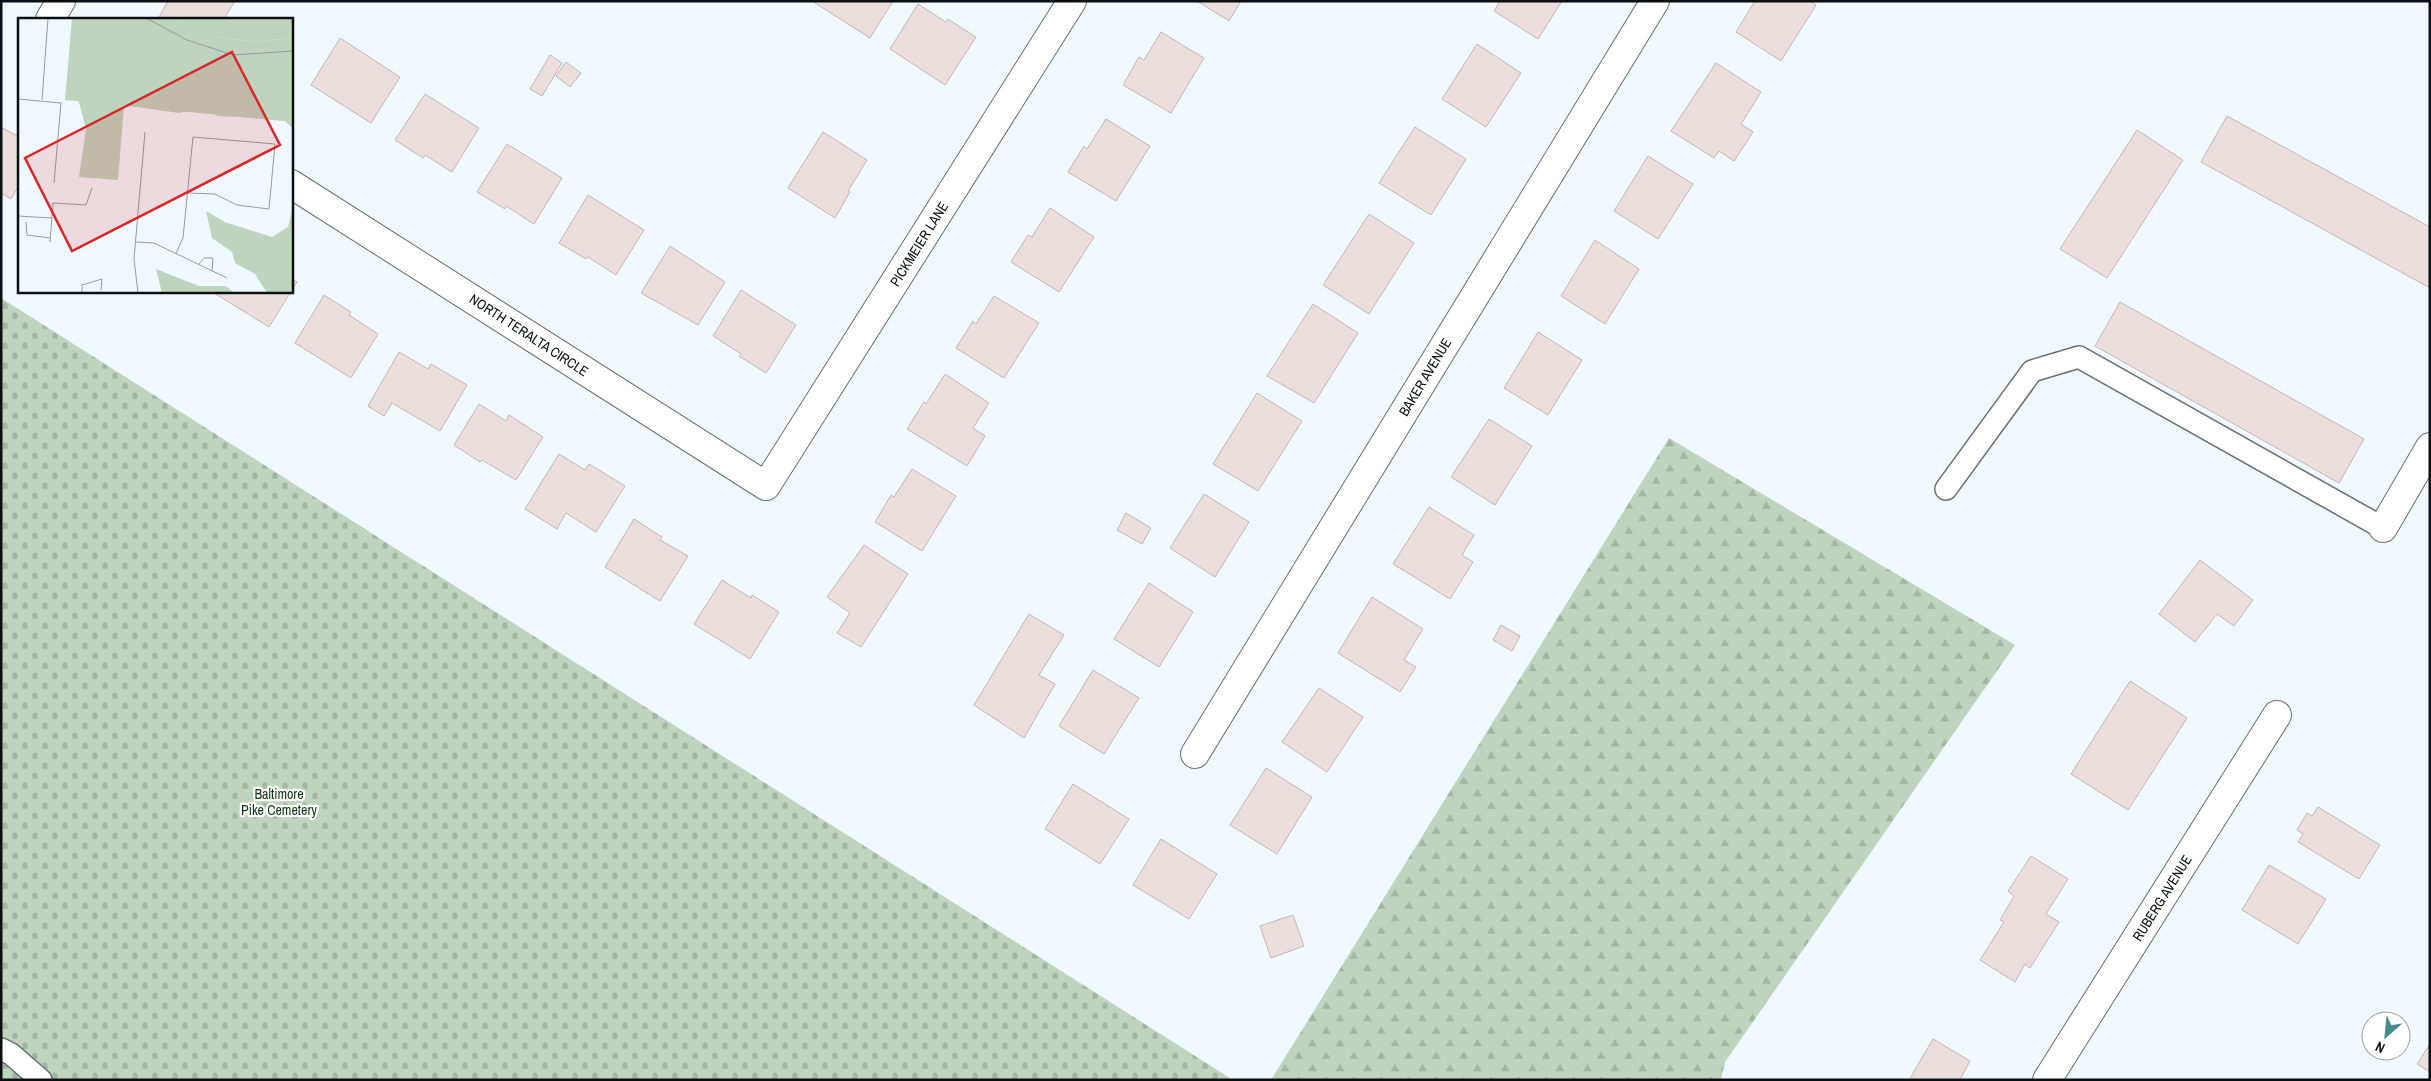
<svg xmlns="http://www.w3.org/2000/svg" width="2431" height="1081" font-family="'Archivo Narrow',sans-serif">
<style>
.forest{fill:url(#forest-firs)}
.cemetery{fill:url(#cemetery-stones)}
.building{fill:#ebdfdd;stroke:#c2b6b4}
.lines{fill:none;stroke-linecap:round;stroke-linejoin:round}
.service-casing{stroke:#666e74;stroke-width:24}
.minor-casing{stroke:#666e74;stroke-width:30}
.service{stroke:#fff;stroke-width:21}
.minor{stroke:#fff;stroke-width:28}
.labels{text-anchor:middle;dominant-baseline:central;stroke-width:4.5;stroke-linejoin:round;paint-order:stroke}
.street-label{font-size:14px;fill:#0c0f12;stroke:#fff}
.park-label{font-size:14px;fill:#0e3413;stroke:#fff}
.inset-road{fill:none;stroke:#959ba0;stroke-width:1}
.view{fill:#d62828;fill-opacity:0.15;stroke:#d62828;stroke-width:2.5}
.inset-edge{fill:none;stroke:#0c0f12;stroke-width:2.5}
</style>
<defs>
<pattern id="forest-firs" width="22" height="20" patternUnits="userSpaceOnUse" patternTransform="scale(1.25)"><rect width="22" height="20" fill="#bed4bf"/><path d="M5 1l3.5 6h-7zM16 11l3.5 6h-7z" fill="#a2b5a3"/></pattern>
<pattern id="cemetery-stones" width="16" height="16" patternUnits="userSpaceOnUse" patternTransform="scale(1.25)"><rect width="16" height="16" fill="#bed4bf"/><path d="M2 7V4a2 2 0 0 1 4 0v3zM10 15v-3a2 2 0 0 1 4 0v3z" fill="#a2b5a3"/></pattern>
</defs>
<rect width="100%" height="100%" fill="#f1f8fe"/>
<path class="forest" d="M1669 438 2015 645 1725 1062 1721 1080H1271Z"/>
<path class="cemetery" d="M1 298 1233 1080H1Z"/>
<g class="building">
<path d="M168 1H235L224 19H158Z"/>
<path d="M817 1H893L870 38 815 3Z"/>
<path d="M1197 1H1241L1229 21Z"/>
<path d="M1500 1H1562L1538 39 1494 11Z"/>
<path d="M1755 1H1810L1816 5 1781 61 1736 32Z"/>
<path d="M918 4 946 22 948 19 976 37 945 85 890 49Z"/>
<path d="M1161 32 1204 58 1171 113 1123 85 1139 57 1144 60Z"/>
<path d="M340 38 400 77 371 123 311 85Z"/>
<path d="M1477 44 1521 73 1486 127 1442 99Z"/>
<path d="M550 55 562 63 542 96 530 89Z"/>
<path d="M566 62 581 73 570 87 556 76Z"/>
<path d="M1716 63 1761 92 1741 124 1753 132 1734 161 1719 151 1714 158 1671 131Z"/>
<path d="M425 94 479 128 452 172 425 155 423 158 395 140Z"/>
<path d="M2227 116 2430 227V288L2201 162Z"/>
<path d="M1106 119 1150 146 1116 201 1068 172 1084 146 1087 149Z"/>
<path d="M1415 127 1466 159 1431 215 1379 183Z"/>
<path d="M3 128 19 137V185L11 199 1 193V131Z"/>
<path d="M2137 130 2183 160 2107 278 2060 249Z"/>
<path d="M823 132 867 160 848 191 850 192 835 218 788 188Z"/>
<path d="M507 144 562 178 534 224 506 206 505 209 477 192Z"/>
<path d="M1648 156 1693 184 1658 239 1614 211Z"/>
<path d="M588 195 644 230 616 275 588 257 586 259 559 243Z"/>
<path d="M1050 208 1094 237 1059 292 1011 262 1028 235 1032 237Z"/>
<path d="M1369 214 1414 243 1369 314 1323 285Z"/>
<path d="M1595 240 1639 269 1605 324 1561 296Z"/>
<path d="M670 246 725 282 698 325 641 293Z"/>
<path d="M291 279 297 282 269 327 211 291H291Z"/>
<path d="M741 290 796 325 766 373 739 356 741 354 713 336Z"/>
<path d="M324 295 351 312 349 315 378 334 351 378 295 343Z"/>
<path d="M994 296 1039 323 1004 378 956 348 973 321 976 324Z"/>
<path d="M2120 302 2364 439 2339 483 2095 346Z"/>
<path d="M1313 304 1358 333 1314 403 1267 376Z"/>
<path d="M1538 332 1582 360 1548 415 1504 388Z"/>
<path d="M399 352 428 369 431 364 467 385 440 431 392 403 384 416 368 406Z"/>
<path d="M945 374 989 403 973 428 985 436 967 466 907 429 924 402 926 404Z"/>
<path d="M1257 393 1302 421 1258 491 1213 464Z"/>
<path d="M479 404 506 421 509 415 543 437 516 480 482 460 480 462 454 445Z"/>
<path d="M1489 419 1532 446 1495 505 1451 477Z"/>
<path d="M559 454 585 470 589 464 625 486 596 532 566 513 557 529 525 509Z"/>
<path d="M912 469 956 496 922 551 875 522 891 495 894 497Z"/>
<path d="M1204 494 1249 522 1215 577 1170 548Z"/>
<path d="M1429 507 1474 535 1462 555 1473 562 1450 599 1393 564Z"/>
<path d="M1126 513 1151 528 1142 544 1117 530Z"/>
<path d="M634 519 662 537 660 540 688 556 660 601 605 567Z"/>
<path d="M864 545 908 574 861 647 837 633 850 613 827 597Z"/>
<path d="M2200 560 2253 600 2234 626 2217 614 2195 642 2159 614Z"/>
<path d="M722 580 751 598 752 595 779 612 750 659 694 624Z"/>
<path d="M1149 583 1193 612 1159 667 1114 639Z"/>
<path d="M1372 597 1423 629 1404 660 1416 667 1400 692 1338 653Z"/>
<path d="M1029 614 1064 635 1039 675 1055 684 1024 738 974 705Z"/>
<path d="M1501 625 1520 636 1512 651 1493 640Z"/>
<path d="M1093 670 1139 698 1104 754 1059 726Z"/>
<path d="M2130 681 2187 718 2128 810 2071 774Z"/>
<path d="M1319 688 1363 717 1327 772 1282 742Z"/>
<path d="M1266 768 1312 797 1277 854 1230 825Z"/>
<path d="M1073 784 1129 819 1100 864 1045 829Z"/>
<path d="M2318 807 2380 845 2359 879 2298 842 2303 834 2297 830 2307 813 2312 816Z"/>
<path d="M1161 839 1217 874 1189 919 1133 885Z"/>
<path d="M2031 856 2068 879 2046 914 2059 922 2030 968 2025 964 2015 982 1980 960 2004 922 2000 920 2014 896 2008 891Z"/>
<path d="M2269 865 2326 899 2298 944 2242 910Z"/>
<path d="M1293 915 1304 946 1271 958 1260 926Z"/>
<path d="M1933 1039 1970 1061 1960 1080H1909Z"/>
<path d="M2430 1044V1072L2417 1064Z"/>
</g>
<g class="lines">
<g class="service-casing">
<g id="service">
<path d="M1946 489 2032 371 2079 357 2383 528"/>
<path d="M1 1049 11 1054 41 1080"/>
</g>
</g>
<g class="minor-casing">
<g id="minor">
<path d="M50 19 61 1"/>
<path d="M291 184 766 486 1072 1"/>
<path d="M2383 528 2430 447"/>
<path d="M1195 754 1655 1"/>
<path d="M2047 1080 2277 715"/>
</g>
</g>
<use href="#service" class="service"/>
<use href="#minor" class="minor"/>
</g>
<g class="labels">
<g class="street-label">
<text transform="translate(919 244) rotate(-58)">PICKMEIER LANE</text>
<text transform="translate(529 335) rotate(33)">NORTH TERALTA CIRCLE</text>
<text transform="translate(1425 377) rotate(-59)">BAKER AVENUE</text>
<text transform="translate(2162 898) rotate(-58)">RUBERG AVENUE</text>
</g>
<g class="park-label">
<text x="279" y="794">Baltimore<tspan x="279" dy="16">Pike Cemetery</tspan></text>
</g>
</g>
<g transform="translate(18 18)">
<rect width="275" height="275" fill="#f1f8fe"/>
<path d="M154 0H275V19L242 24 195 19ZM275 52V111L255 90 241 100 199 98 189 87 161 95 106 87 100 162 61 159 68 111 58 73ZM275 189V275H249L237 256 217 245 214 234 194 220 188 193 207 204 254 219 270 209ZM138 251 181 268H208L216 275H144Z" fill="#bed4bf"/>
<path d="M54 0H154L195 19 242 24 275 19V104L47 82Z" fill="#bed4bf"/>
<path class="inset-road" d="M128 0 169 22 215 37 275 33M0 81 43 85 36 165M24 82 30 0M0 198 34 200M8 204 9 217 32 220M32 224 35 185 68 187 74 170M118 224 136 225 209 260M158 235 165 220 175 119 257 126 251 191 219 187 197 176 170 175M181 246 186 240H195L194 253M64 275V267L84 261 83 272M80 275H105M120 275 116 241 127 114"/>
<path class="view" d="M214 34 262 127 54 233 7 140Z"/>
<rect width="275" height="275" class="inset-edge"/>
</g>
<rect width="2431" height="1081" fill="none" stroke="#0c0f12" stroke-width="5"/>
<g transform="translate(2386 1036) rotate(207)"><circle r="24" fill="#ffffff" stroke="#9e9fa0"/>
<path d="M0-4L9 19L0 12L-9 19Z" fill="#448b92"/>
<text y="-8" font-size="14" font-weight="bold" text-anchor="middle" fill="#0c0f12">N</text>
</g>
</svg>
